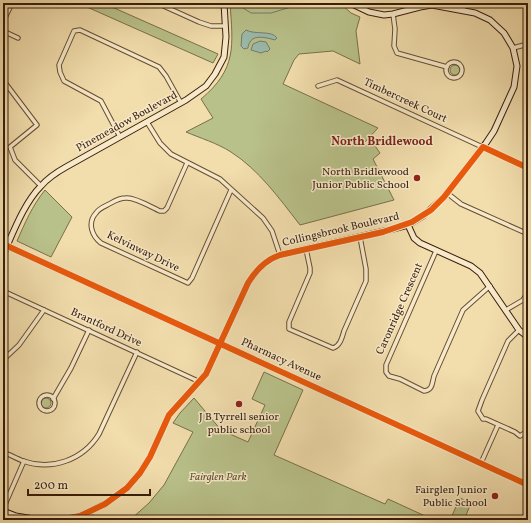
<svg xmlns="http://www.w3.org/2000/svg" width="531" height="523" font-family="Vollkorn,serif">
<style>
.green{fill:#b9c18a;stroke:#78704a}
.water{fill:#9bbbad;stroke:#737c6c}
.lines{fill:none;stroke-linecap:round;stroke-linejoin:round}
.stream{stroke:#737c6c;stroke-width:1}
.street-casing{stroke:#664e33;stroke-width:5.5}
.secondary-casing{stroke:#381e0b;stroke-width:7}
.street{stroke:#f7e9c9;stroke-width:3.5}
.secondary{stroke:#f7e9c9;stroke-width:5}
.cycleway-casing{stroke:#f7e9c9;stroke-width:8}
.cycleway{stroke:#e8590c;stroke-width:6}
.poi-dot{fill:#8f2418;stroke:#f7e9c9;stroke-width:1.5}
.labels{text-anchor:middle;dominant-baseline:central;stroke-width:3;stroke-linejoin:round;paint-order:stroke}
.street-label{font-size:11px;fill:#381e0b;stroke:#f7e9c9}
.poi-label{font-size:11px;fill:#381e0b;stroke:#f7e9c9;text-anchor:end}
.park-label{font-size:11px;font-style:italic;fill:#5f4f31;stroke:#f7e9c9}
.neighbourhood-label{font-size:12px;font-weight:bold;fill:#7a1f14;stroke:#f7e9c9}
</style>
<rect width="100%" height="100%" fill="#f2ddac"/>
<filter id="stains"><feTurbulence type="fractalNoise" baseFrequency=".005" numOctaves="4"/><feColorMatrix values="0 0 0 0 .2 0 0 0 0 .09 0 0 0 0 .02 0 0 0 .5 -.17"/></filter>
<radialGradient id="worn" r=".72"><stop offset=".6" stop-color="#630" stop-opacity="0"/><stop offset="1" stop-color="#630" stop-opacity=".3"/></radialGradient>
<g class="green">
<path d="M78 3H103L218 54 213 63Z"/>
<path d="M230 3H340L351 13 360 17 356 31 360 64 333 51 299 54 294 60 283 84 378 128 364 143 366 146 369 143H373L380 153 373 159 394 200 300 225C279 198 259 170 231 152 217 143 200 138 186 132L213 118 201 99C237 69 233 46 230 3Z"/>
<circle cx="455" cy="70" r="5"/>
<path d="M45 190 72 217 51 257 17 241C25 223 32 206 45 190Z"/>
<path d="M264 372 303 390 274 455 385 504 388 499 434 520H130L149 503 164 485 193 432 173 423 180 413 194 398 221 430 248 442 265 405 252 399Z"/>
<circle cx="46" cy="403" r="5"/>
<path d="M460 498 471 503 464 520H450Z"/>
</g>
<g class="water">
<path d="M246 30C255 35 272 30 277 38L275 40C268 38 254 34 250 42 249 44 248 46 248 48L244 49 241 46 242 34Z"/>
<path d="M260 41 266 42 270 49 267 52 266 51 261 53 251 50 253 44Z"/>
</g>
<g class="lines">
<path class="stream" d="M235 3 251 13H271L304 3"/>
<g class="street-casing">
<g id="street">
<path d="M32 3 33 4"/>
<path d="M157 3 199 22 211 26H225"/>
<path d="M463 11 464 3"/>
<path d="M393 14 395 29 394 46 397 53 447 67"/>
<path d="M3 22 12 3"/>
<path d="M3 31 18 38"/>
<path d="M513 48 528 44"/>
<circle cx="454" cy="70" r="8"/>
<path d="M3 80 37 125 10 147 15 160 41 186"/>
<path d="M318 86 337 80 528 168"/>
<path d="M147 122 160 143 171 154 220 179 263 218 272 231 280 255"/>
<path d="M120 137 101 101 64 81 60 72 59 65 74 31 80 30 159 67 166 76 181 103"/>
<path d="M187 163 167 208 164 211H160C151 207 135 197 126 198 120 198 116 200 111 203 106 206 99 208 96 213 87 223 92 236 101 243L188 283 192 278 231 190"/>
<path d="M447 193 461 204 528 234"/>
<path d="M306 249 310 268V273L289 322V329L333 348C340 346 342 338 344 331L366 281V269L360 237"/>
<path d="M436 251 386 365V372L389 376 400 379 424 391C433 390 432 383 434 376L463 310 490 286"/>
<path d="M3 291 200 382"/>
<path d="M506 310 523 300 528 292"/>
<path d="M519 330 508 341 482 400 478 411 483 419H486L515 432 520 436 526 432 528 429"/>
<path d="M3 360 19 345 44 310"/>
<circle cx="47" cy="403" r="8"/>
<path d="M53 399 71 368 89 330"/>
<path d="M3 452C10 455 16 458 23 461 52 471 83 460 99 434L137 352"/>
<path d="M481 463 498 425"/>
<path d="M3 509 24 461"/>
<path d="M89 512 92 520"/>
</g>
</g>
<g class="secondary-casing">
<g id="secondary">
<path d="M408 225 414 238 420 243 471 266 480 273 519 330 528 337"/>
<path d="M3 244 528 485"/>
<path d="M3 255C13 233 24 203 41 186 48 178 57 172 66 167L186 100 206 86 215 74 224 57 226 37 224 3"/>
<path d="M3 511 16 516 40 520"/>
<path d="M57 520 80 516 105 504 127 488 140 473 150 457 169 415 206 374 248 283C256 270 265 260 280 255L389 230 408 225 423 216 444 197 486 143 494 131 514 87 517 66 513 48 504 33 490 20 475 13 432 5 420 7 393 14 384 15 369 12 350 3"/>
</g>
</g>
<use href="#street" class="street"/>
<use href="#secondary" class="secondary"/>
<g class="cycleway-casing">
<g id="cycleway">
<path d="M3 244 528 485"/>
<path d="M57 520 80 516 105 504 127 488 140 473 150 457 169 415 206 374 248 283C256 270 265 260 280 255L383 232 412 222 431 210 444 197 483 147 528 168"/>
</g>
</g>
<use href="#cycleway" class="cycleway"/>
</g>
<g class="poi-dot">
<circle cx="417" cy="178" r="4"/>
<circle cx="239" cy="404" r="4"/>
<circle cx="495" cy="496" r="4"/>
</g>
<g class="labels">
<g class="street-label">
<text transform="translate(405 101) rotate(25)">Timbercreek Court</text>
<text transform="translate(127 122) rotate(-29)">Pinemeadow Boulevard</text>
<text transform="translate(341 230) rotate(-13)">Collingsbrook Boulevard</text>
<text transform="translate(143 252) rotate(26)">Kelvinway Drive</text>
<text transform="translate(400 309) rotate(-66)">Caronridge Crescent</text>
<text transform="translate(106 328) rotate(25)">Brantford Drive</text>
<text transform="translate(281 360) rotate(25)">Pharmacy Avenue</text>
</g>
<g class="poi-label">
<text x="409" y="172">North Bridlewood<tspan x="409" dy="13">Junior Public School</tspan></text>
<text x="239" y="417" text-anchor="middle">J B Tyrrell senior<tspan x="239" dy="13">public school</tspan></text>
<text x="487" y="490">Fairglen Junior<tspan x="487" dy="13">Public School</tspan></text>
</g>
<g class="park-label">
<text x="218" y="477">Fairglen Park</text>
</g>
<g class="neighbourhood-label">
<text x="382" y="142">North Bridlewood</text>
</g>
</g>
<rect width="531" height="523" fill="none" stroke="#f2ddac" stroke-width="16"/>
<rect x="4" y="4" width="523" height="515" fill="none" stroke="#381e0b" stroke-width="2"/>
<rect x="8" y="8" width="515" height="507" fill="none" stroke="#381e0b"/>
<path d="M28 489v6h122v-6" fill="none" stroke="#381e0b" stroke-width="2"/>
<text x="34" y="489" font-size="12" fill="#381e0b" stroke="#f7e9c9" stroke-width="3" paint-order="stroke">200 m</text>
<rect width="100%" height="100%" filter="url(#stains)"/>
<rect width="100%" height="100%" fill="url(#worn)"/>
</svg>
